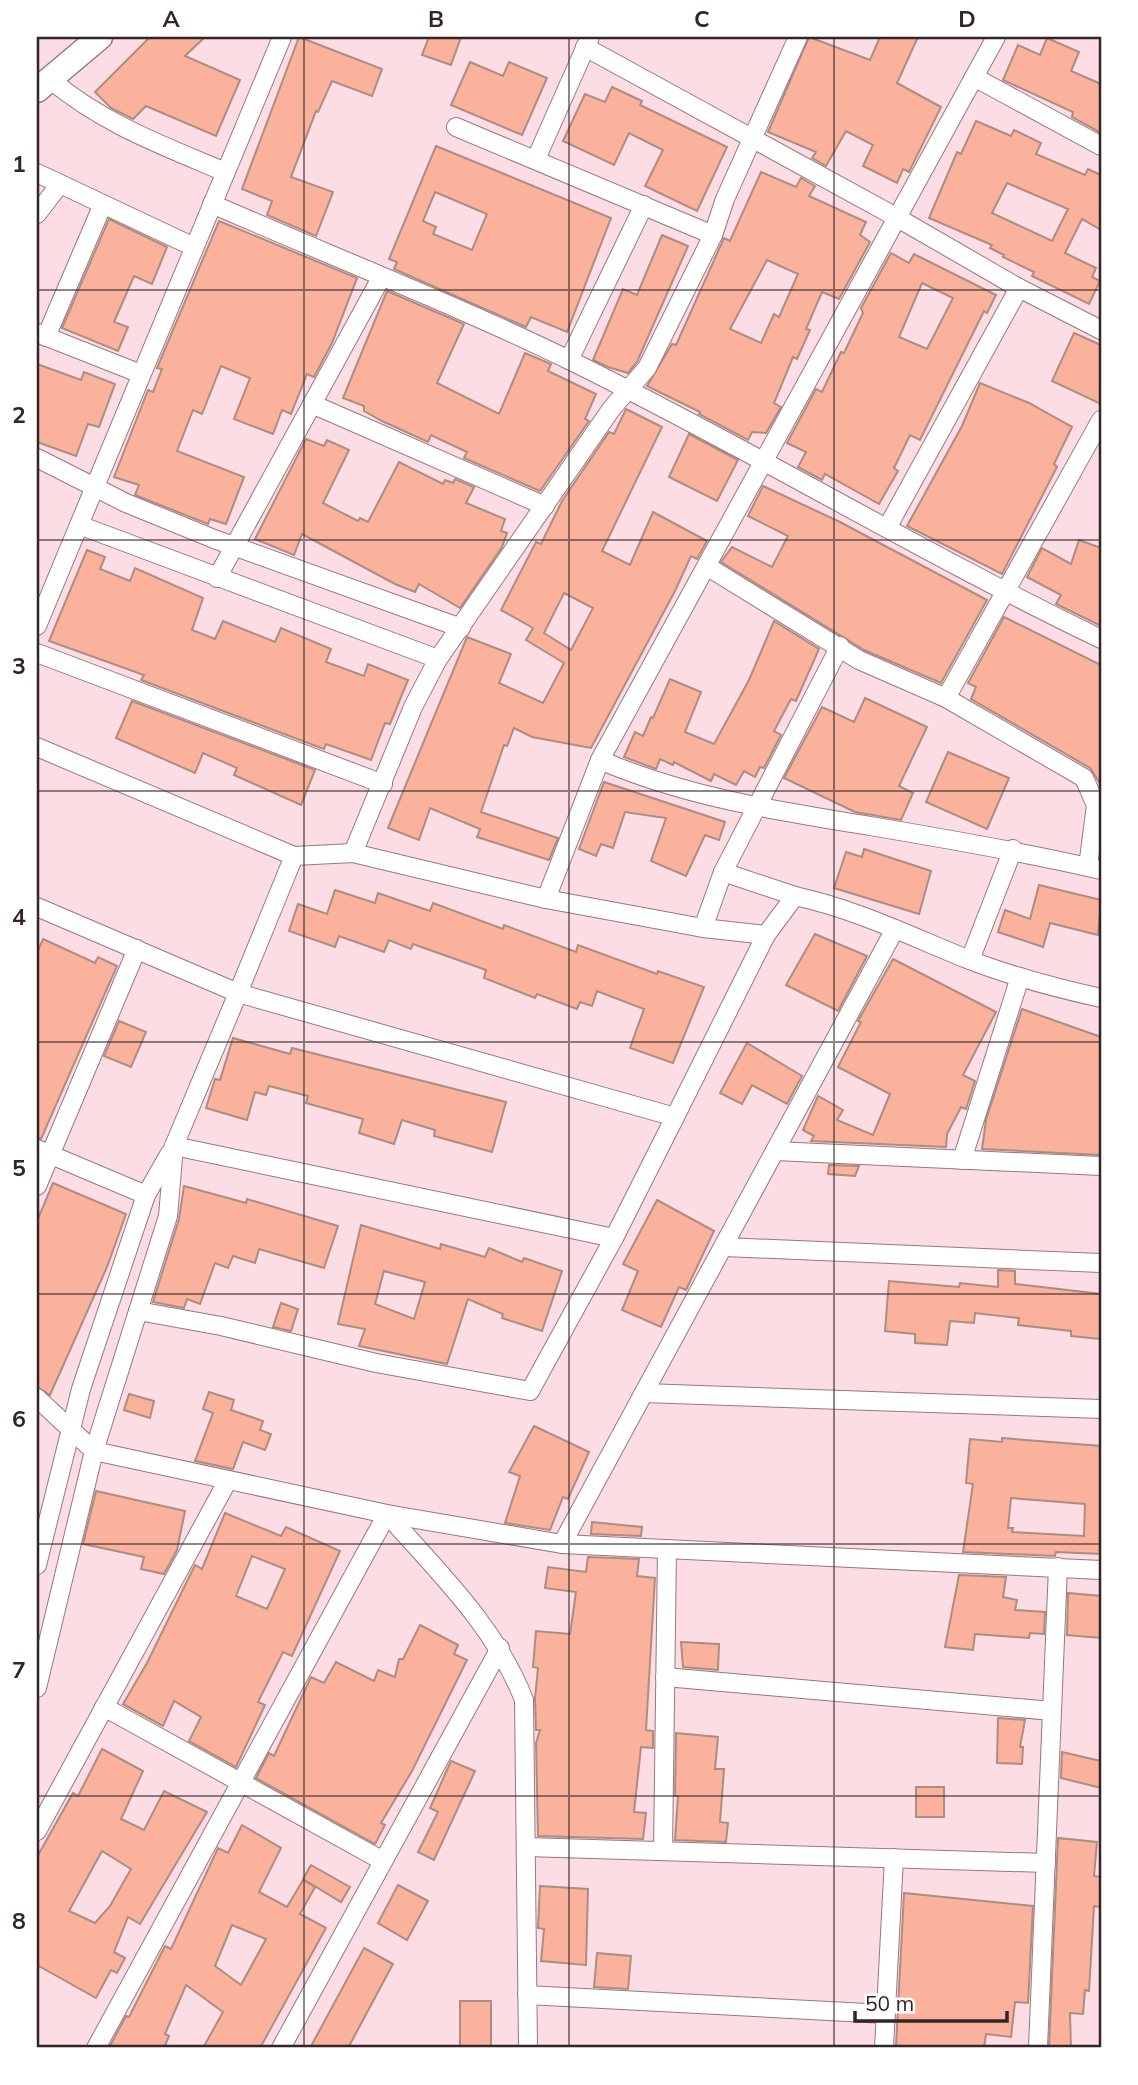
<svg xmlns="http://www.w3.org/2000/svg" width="1138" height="2085" font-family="Mulish,sans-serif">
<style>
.building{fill:#fab29d;stroke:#ad8c82;stroke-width:2;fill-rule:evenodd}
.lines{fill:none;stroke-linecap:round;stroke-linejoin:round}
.street-casing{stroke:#99777f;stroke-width:20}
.secondary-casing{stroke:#99777f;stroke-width:27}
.street{stroke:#fff;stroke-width:18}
.secondary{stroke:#fff;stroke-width:24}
.grid{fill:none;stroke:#322427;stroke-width:2;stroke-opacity:0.55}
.neatline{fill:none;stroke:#322427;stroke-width:2.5}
.grid-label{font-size:23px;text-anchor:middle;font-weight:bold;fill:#322427}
</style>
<rect width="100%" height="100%" fill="#fcdde4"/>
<g class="building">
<path d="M150 37H205L185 56 240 80 216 136 146 106 133 119 111 108 95 92Z"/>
<path d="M299 37 382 69 372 96 332 81 318 112 316 111 291 177 333 192 316 236 267 215 272 201 242 189Z"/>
<path d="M429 37H461L451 65 422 55Z"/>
<path d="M809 37 870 60 880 37H918L897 83 941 107 909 172 903 169 897 183 863 166 873 145 846 131 826 166 812 158 816 152 768 132Z"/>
<path d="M1047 38 1079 52 1071 71 1101 84V133L1072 117 1073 112 1003 80 1018 45 1040 55Z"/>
<path d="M470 62 503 76 509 62 547 78 522 135 451 105Z"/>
<path d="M612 87 642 101 640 105 727 147 697 211 645 186 663 150 629 133 614 165 563 141 585 94 605 102Z"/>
<path d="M976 121 1011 136 1014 130 1041 143 1036 154 1085 175 1088 169 1101 175V230L1082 219 1065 253 1096 268 1092 277 1100 281 1089 304 1032 276 1034 272 1003 257 1004 255 990 248 992 245 929 218 957 152 961 154ZM1007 183 1068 209 1052 241 992 213Z"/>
<path d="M436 146 611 218 567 332 531 317 526 327 394 269 397 262 389 259ZM435 192 487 214 472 250 433 234 436 227 423 221Z"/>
<path d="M761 172 796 187 801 178 815 186 809 196 866 222 860 235 870 242 839 299 822 292 806 329 810 330 797 359 793 357 774 403 781 407 766 433 752 432 748 440 699 414 700 412 647 386 672 344 676 345 724 238 730 241ZM767 260 798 274 779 317 774 314 761 343 730 329Z"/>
<path d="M109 219 167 247 152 284 134 276 114 322 128 327 118 351 62 328Z"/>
<path d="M219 221 357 278 332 343 314 377 307 374 291 414 282 410 273 434 234 419 250 378 221 366 202 414 193 410 177 451 244 477 226 524 210 519 208 524 135 495 139 485 114 477 148 390 153 392 162 369 157 368Z"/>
<path d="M662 235 688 246 637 362 628 373 608 367 593 360 623 289 637 295Z"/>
<path d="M891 253 909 263 914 254 996 295 987 313 984 311 920 440 910 435 894 468 898 471 879 504 825 474 822 480 798 467 806 452 787 443 816 389 822 392 841 352 844 353 863 313 861 308ZM922 283 953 298 927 349 899 337Z"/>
<path d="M387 291 464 324 437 383 499 414 525 353 551 364 548 371 596 394 585 419 589 421 540 491 464 458 467 452 431 435 428 442 382 421 364 411V406L343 398Z"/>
<path d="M1074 333 1101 345V404L1052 381Z"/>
<path d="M37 364 81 380 84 372 115 384 99 427 88 424 76 456 37 442Z"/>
<path d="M980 383 1029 403 1072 427 1054 464 1057 467 1002 574 907 526 962 426Z"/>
<path d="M626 409 662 427 602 551 630 565 653 512 707 541 697 559 691 556 675 591 591 748 532 737 514 728 507 746 504 745 481 812 558 838 549 860 477 837 480 829 430 808 419 840 388 828 467 637 511 654 499 683 543 703 564 663 526 640 533 628 501 610 536 542 541 544 562 501 609 432 614 434ZM564 593 593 608 571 650 544 633Z"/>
<path d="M689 434 738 460 717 501 669 477Z"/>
<path d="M306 439 324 446 327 440 349 450 323 503 358 521 360 518 368 522 399 462 443 484 445 480 453 483 455 479 474 487 466 503 505 519 501 531 507 533 502 547 460 608 419 584 415 592 395 584 302 534 294 555 255 539Z"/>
<path d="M763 486 840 522 987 600 941 683 864 650 721 562 732 547 772 567 788 536 748 516Z"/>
<path d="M1079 540 1101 548V626L1056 604 1061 595 1027 577 1042 548 1071 564Z"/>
<path d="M87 550 105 557 100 569 130 581 135 568 203 598 192 630 215 639 223 621 275 642 281 628 331 649 326 662 364 676 368 664 408 680 390 724 385 723 371 760 326 744 324 749 141 680 144 675 49 641Z"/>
<path d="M1004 617 1101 665V785L1090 768 971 699 976 687 968 683Z"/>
<path d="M774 621 819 649 796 701 791 699 774 731 781 735 764 768 760 767 755 777 744 771 736 785 714 774 711 781 674 762 673 765 660 759 656 769 624 757 635 732 643 736 651 717 653 718 670 679 701 692 685 732 714 744 749 680Z"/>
<path d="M865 698 927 727 899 786 913 793 901 820 855 812 784 778 822 707 854 722Z"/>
<path d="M132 701 315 770 301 805 234 775 237 768 203 753 195 773 116 738Z"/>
<path d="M948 752 1009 778 987 829 926 802Z"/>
<path d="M604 782 725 822 719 840 705 835 686 876 651 861 666 818 625 812 613 848 601 844 596 856 579 849Z"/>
<path d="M864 849 931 871 919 914 834 888 846 852 862 857Z"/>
<path d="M1039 885 1101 900 1098 935 1050 923 1043 947 998 932 1005 910 1030 919Z"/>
<path d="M335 890 375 903 378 893 430 911 433 903 503 929 504 925 576 952 578 945 657 974 658 971 704 987 673 1063 630 1048 644 1009 597 991 592 1006 580 1002 577 1009 537 994 535 998 484 978 486 970 413 944 411 949 389 940 384 952 339 936 335 947 289 931 298 904 327 914Z"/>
<path d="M815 934 867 956 838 1011 786 985Z"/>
<path d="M43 939 95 963 98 957 117 966 41 1139 37 1138V953Z"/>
<path d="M893 959 996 1012 963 1075 975 1081 966 1109 961 1107 947 1134 946 1147 811 1141 814 1136 803 1130 818 1096 843 1110 837 1120 873 1135 890 1094 838 1067 861 1022 858 1021Z"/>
<path d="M1022 1009 1101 1037 1100 1155 982 1149 986 1120Z"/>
<path d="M119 1021 146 1032 131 1067 104 1056Z"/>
<path d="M233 1038 290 1054 292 1048 506 1102 492 1152 434 1136 435 1130 402 1120 394 1144 359 1133 363 1119 306 1103 308 1096 269 1086 266 1095 255 1092 247 1120 206 1108 215 1079 220 1080Z"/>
<path d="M747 1043 802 1076 787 1104 752 1085 742 1104 720 1093Z"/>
<path d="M829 1165 859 1166 855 1176 828 1174Z"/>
<path d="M53 1183 126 1214 107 1267 50 1395 37 1387V1221Z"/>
<path d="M184 1186 246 1203 247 1199 338 1226 324 1268 259 1249 255 1263 233 1256 228 1268 215 1263 200 1304 187 1299 184 1308 153 1302 179 1219Z"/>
<path d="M657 1200 714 1231 686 1290 679 1287 661 1327 622 1310 638 1271 623 1264Z"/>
<path d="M361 1225 440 1249 441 1244 485 1257 489 1248 522 1262 524 1258 562 1271 542 1331 502 1318 503 1314 468 1299 447 1364 359 1346 365 1329 338 1324ZM384 1271 425 1282 414 1319 375 1304Z"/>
<path d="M998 1270 1015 1271V1284L1101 1294 1100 1339 1071 1336V1331L1018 1325 1019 1318 975 1313 974 1323 950 1321 947 1345 915 1343V1334L885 1331 889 1281 959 1287 960 1283 998 1287Z"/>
<path d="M281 1303 298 1309 291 1331 273 1327Z"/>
<path d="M209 1392 234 1400 231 1410 263 1421 260 1430 271 1434 265 1450 243 1442 233 1469 195 1461 213 1413 203 1409Z"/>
<path d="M129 1394 154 1401 150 1418 124 1410Z"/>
<path d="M534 1426 589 1452 568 1499 563 1497 550 1530 505 1523 520 1476 509 1472Z"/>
<path d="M1002 1438 1101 1446V1554L1056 1552 1055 1556 963 1552 973 1484 966 1483 970 1439 1002 1442ZM1011 1498 1085 1504 1084 1536 1012 1532 1013 1528H1008Z"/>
<path d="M96 1491 185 1511 177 1550 164 1574 141 1569 144 1557 83 1544Z"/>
<path d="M225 1513 281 1536 286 1527 340 1551 292 1656 283 1652 258 1702 265 1705 236 1767 189 1741 201 1717 174 1701 163 1726 123 1704 147 1663 195 1565 202 1569ZM252 1556 285 1569 267 1609 236 1596Z"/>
<path d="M592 1522 642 1527 641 1536 591 1534Z"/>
<path d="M588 1557 639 1559 637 1576 655 1578 646 1730 653 1731V1748L641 1747 634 1812 646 1813 643 1839 538 1836 536 1743 540 1730H536L535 1698 538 1668 533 1667 536 1631 570 1634 576 1592 545 1588 548 1567 586 1572Z"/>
<path d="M959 1575 1006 1577 1003 1597 1017 1600 1015 1610 1045 1612 1044 1634 1030 1633 1029 1638 975 1634 973 1650 945 1647Z"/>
<path d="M1068 1593 1101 1596V1638L1067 1635Z"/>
<path d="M420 1625 458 1645 454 1654 467 1660 412 1771 381 1823 385 1825 375 1844 256 1778 269 1753 274 1756 311 1677 324 1683 336 1662 374 1681 378 1670 395 1677 399 1659H403Z"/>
<path d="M681 1642 719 1644 718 1670 683 1667Z"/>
<path d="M998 1718 1025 1720 1020 1747H1023L1022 1764 997 1763Z"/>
<path d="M676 1733 718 1737 715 1769H724L720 1822 728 1823 726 1842 675 1840 678 1796H675Z"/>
<path d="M102 1749 143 1771 121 1819 144 1830 164 1791 207 1812 140 1924 128 1917 114 1952 125 1958 117 1973 111 1970 96 1998 37 1965V1857L73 1793 78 1796ZM102 1851 131 1869 110 1906 95 1923 69 1911Z"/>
<path d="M1062 1752 1101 1761V1788L1061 1778Z"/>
<path d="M451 1761 475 1771 434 1860 418 1852 438 1812 430 1808Z"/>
<rect x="916" y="1787" width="28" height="30"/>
<path d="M242 1825 281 1848 259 1892 287 1907 303 1880 315 1887 300 1914 326 1928 260 2048H203L223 2012 186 1985 165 2034 169 2036 164 2048H109L126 2016 129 2017 165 1946 171 1949 218 1848 228 1853ZM232 1925 266 1939 241 1985 215 1966Z"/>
<path d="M1058 1838 1097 1842 1094 1876 1101 1877V1907L1094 1906 1089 1991 1085 1990 1083 2014 1070 2013 1071 2048H1049Z"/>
<path d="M311 1865 350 1887 341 1902 303 1879Z"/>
<path d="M398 1885 428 1901 407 1940 378 1923Z"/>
<path d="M540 1886 588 1889 586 1965 541 1961 544 1929 538 1928Z"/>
<path d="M904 1893 1033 1906 1028 2003 1015 2002 1011 2037 986 2034 984 2048 896 2046Z"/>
<path d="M364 1948 393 1964 348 2048H310Z"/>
<path d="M597 1953 631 1956 628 1989 594 1987Z"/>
<rect x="460" y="2001" width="31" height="47"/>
</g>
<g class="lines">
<g class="street-casing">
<g id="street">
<path d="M585 47 896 217 1019 288 1101 330"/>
<path d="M974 77 1101 146"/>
<path d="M50 79C101 123 164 146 225 172"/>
<path d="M456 127 713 235"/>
<path d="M536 159 590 37"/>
<path d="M37 173 194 247"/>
<path d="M212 204C331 256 454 304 571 361 750 449 922 553 1101 639"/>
<path d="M37 214 60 184"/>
<path d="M37 333 141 374"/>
<path d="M46 337 103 204"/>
<path d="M569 360 644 205"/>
<path d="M312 404 545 506"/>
<path d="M37 458 126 503 214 539 461 628"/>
<path d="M79 525 438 659"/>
<path d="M887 528 1019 288"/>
<path d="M708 567 859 660 946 698 1084 778 1096 805 1088 867"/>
<path d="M217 578 381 278"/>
<path d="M37 626 282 37"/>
<path d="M37 653 383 784"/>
<path d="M946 698 1101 420"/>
<path d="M37 747 294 856 353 853 546 899 703 928 723 872 840 646"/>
<path d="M600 760C686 797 778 811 870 826 948 839 1024 852 1101 870"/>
<path d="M353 853 413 707 438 659 612 408 647 368 713 235 725 199 798 37"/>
<path d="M723 872 795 896"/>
<path d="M546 899 600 760 996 37"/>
<path d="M37 907 238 993 174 1146 614 1238 675 1117 238 993 294 856"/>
<path d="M703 928 766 935"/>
<path d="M970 960 1013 849"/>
<path d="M675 1117 766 935 795 896C855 909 910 936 967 959 1010 976 1056 988 1101 998"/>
<path d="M37 1149 146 1195"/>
<path d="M775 1151 1101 1166"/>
<path d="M962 1160 1020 977"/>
<path d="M37 1186 137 949"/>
<path d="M724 1247 1101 1263"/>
<path d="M138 1311 221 1326 376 1363 530 1391 614 1238"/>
<path d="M644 1393 1101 1409"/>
<path d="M37 1398 94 1451 387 1514 562 1544 1101 1570"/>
<path d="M562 1544 895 929"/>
<path d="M37 1565 81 1389 146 1195 170 1153"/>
<path d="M665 1677 1052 1711"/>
<path d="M37 1688 94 1451 168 1216 174 1146"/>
<path d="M104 1707 383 1861"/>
<path d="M37 1831 228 1480"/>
<path d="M526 1847 1046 1863"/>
<path d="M663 1851 667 1549"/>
<path d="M527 1995 886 2014"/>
<path d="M96 2048 387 1514C438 1572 496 1627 524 1700L528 2048"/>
<path d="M281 2048 500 1648"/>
<path d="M884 2048 894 1858"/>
<path d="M1038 2048 1058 1567"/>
</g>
</g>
<g class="secondary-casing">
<path id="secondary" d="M37 90 100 37"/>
</g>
<use href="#street" class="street"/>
<use href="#secondary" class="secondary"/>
</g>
<path class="grid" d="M304 37V2048M569 37V2048M834 37V2048M37 290H1101M37 540H1101M37 791H1101M37 1042H1101M37 1294H1101M37 1544H1101M37 1796H1101"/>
<rect width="1138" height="2085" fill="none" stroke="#ffffff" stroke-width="77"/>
<path d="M855 2011v10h152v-10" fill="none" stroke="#322427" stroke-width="3.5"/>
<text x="865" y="2011" font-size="21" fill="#322427" stroke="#ffffff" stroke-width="5" paint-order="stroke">50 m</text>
<rect x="38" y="38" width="1062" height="2008" class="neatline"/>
<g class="grid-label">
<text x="171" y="27">A</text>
<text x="436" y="27">B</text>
<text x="702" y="27">C</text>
<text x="967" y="27">D</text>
<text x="19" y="172">1</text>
<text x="19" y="423">2</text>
<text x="19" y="674">3</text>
<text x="19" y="925">4</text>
<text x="19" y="1176">5</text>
<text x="19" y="1427">6</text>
<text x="19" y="1678">7</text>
<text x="19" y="1929">8</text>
</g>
</svg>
